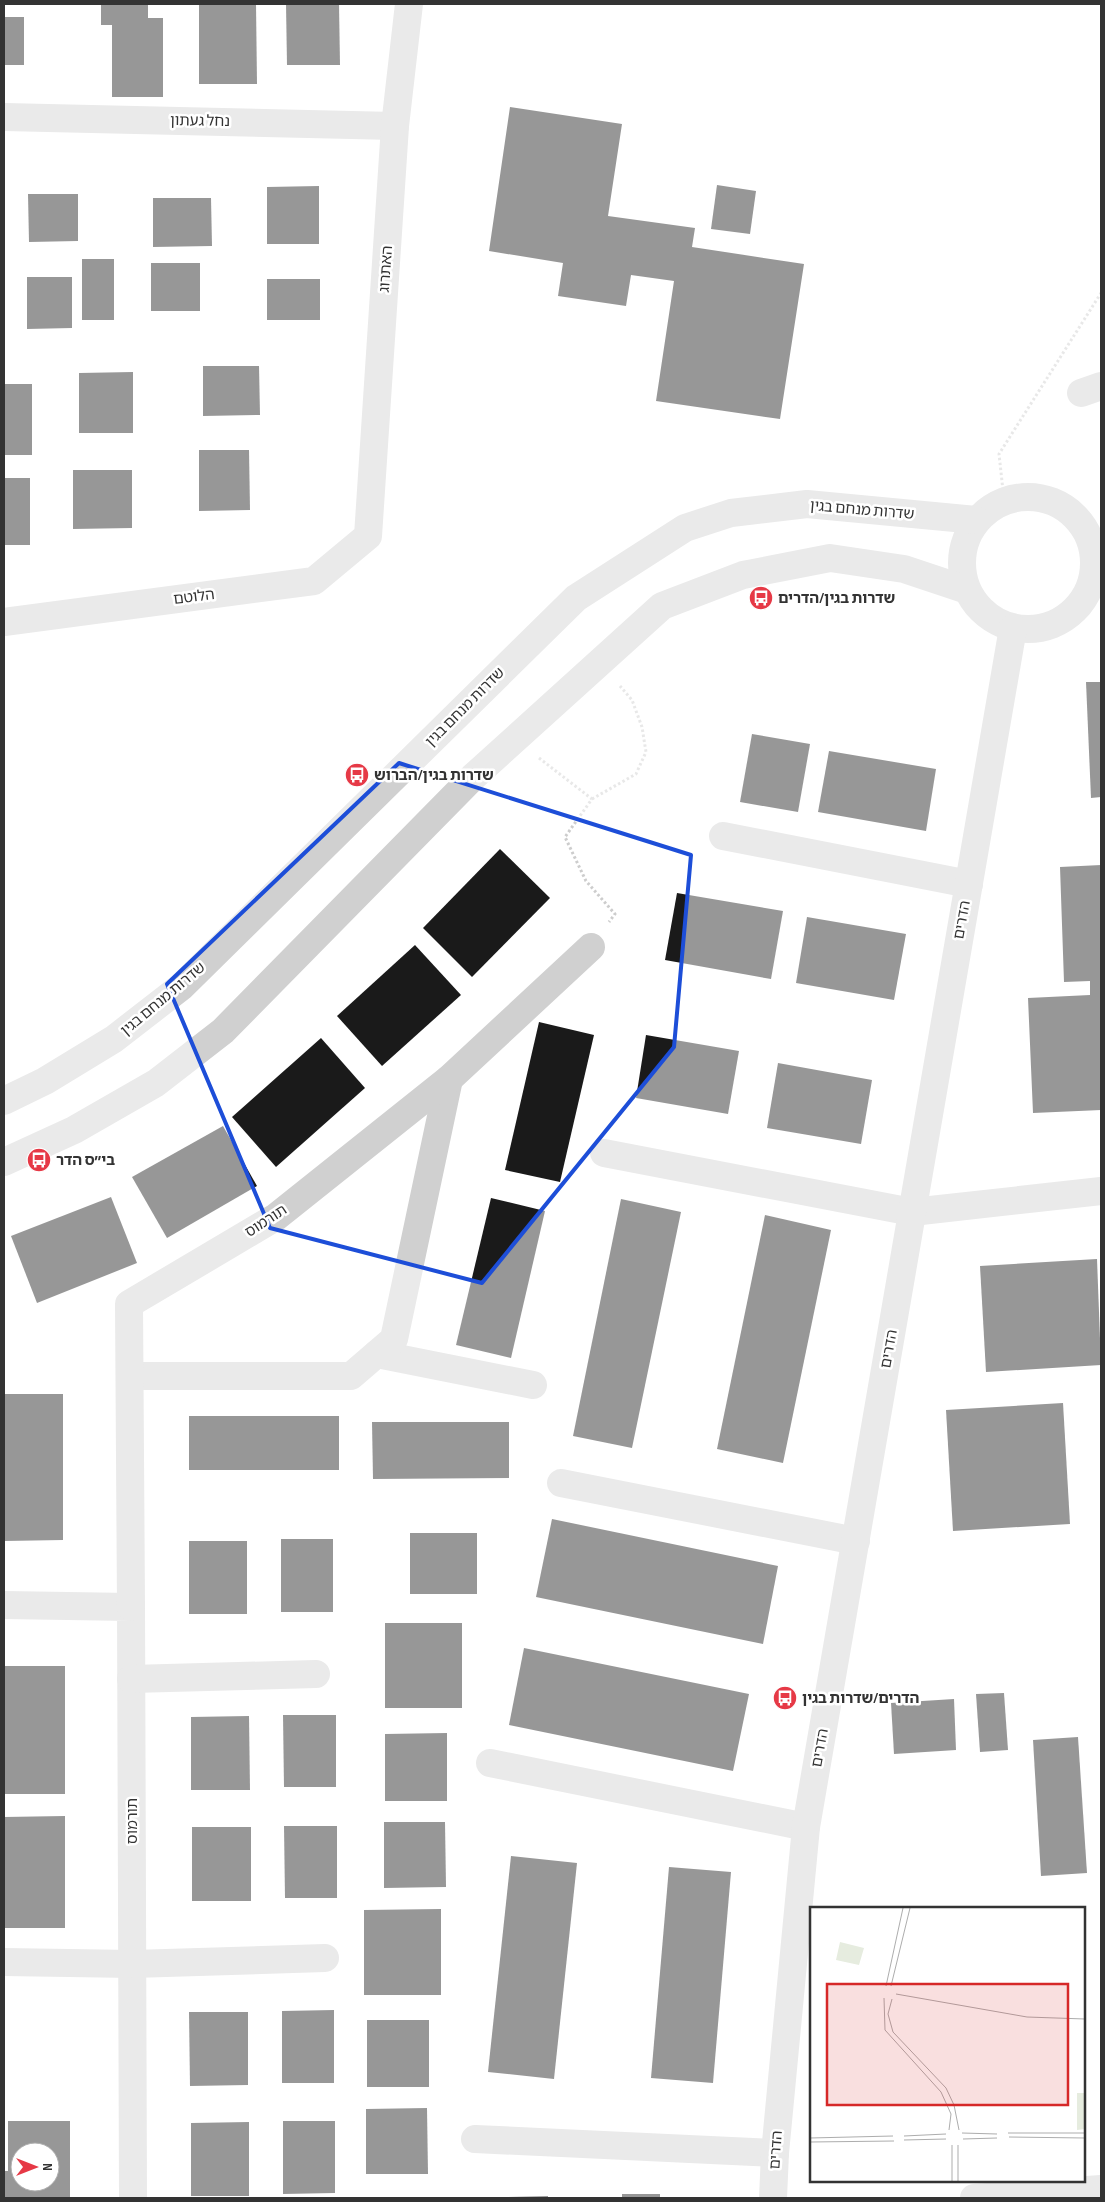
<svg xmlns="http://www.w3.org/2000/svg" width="1105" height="2202" font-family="'Sofia Sans Condensed','Noto Sans Hebrew',sans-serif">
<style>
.building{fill:#1a1a1a;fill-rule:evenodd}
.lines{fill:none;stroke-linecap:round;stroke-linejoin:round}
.path{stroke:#cdcdcd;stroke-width:3;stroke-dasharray:2.5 2.5;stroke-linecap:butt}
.minor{stroke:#d0d0d0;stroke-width:28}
.marked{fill:none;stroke:#1d4ed8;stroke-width:4;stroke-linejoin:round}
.labels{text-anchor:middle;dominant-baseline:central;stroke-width:5;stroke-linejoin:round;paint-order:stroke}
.street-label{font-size:15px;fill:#333;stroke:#fff}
.poi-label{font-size:15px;font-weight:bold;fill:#333;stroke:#fff;text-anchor:start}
.inset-road{fill:none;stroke:#adadad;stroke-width:1}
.view{fill:#d62828;fill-opacity:0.15;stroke:#d62828;stroke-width:2.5}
.inset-edge{fill:none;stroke:#333;stroke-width:2.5}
</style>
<rect width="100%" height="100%" fill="#fff"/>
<g class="building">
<path d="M101 4H148V18H163V97H112V25H101Z"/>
<path d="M199 4H256L257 84H199Z"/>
<path d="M286 4H339L340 65H287Z"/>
<rect x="4" y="17" width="20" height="48"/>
<path d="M510 107 622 124 608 216 695 228 692 247 804 264 780 419 656 401 674 281 631 275 626 306 558 296 563 263 489 251Z"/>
<path d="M717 185 756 191 750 234 711 229Z"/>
<path d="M319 186V244H267V187Z"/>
<path d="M28 194H78V241L29 242Z"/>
<path d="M153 198H211L212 246 153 247Z"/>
<rect x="82" y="259" width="32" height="61"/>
<rect x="151" y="263" width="49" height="48"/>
<path d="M27 277H72V328L27 329Z"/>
<rect x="267" y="279" width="53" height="41"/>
<path d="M203 366H259L260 415 203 416Z"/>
<path d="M133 372V433H79V373Z"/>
<rect x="4" y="384" width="28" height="71"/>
<path d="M199 450H249L250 510 199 511Z"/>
<path d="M73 470H132V528L73 529Z"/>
<rect x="4" y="478" width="26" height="67"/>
<path d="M1086 682H1101V797L1091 798Z"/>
<path d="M752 734 810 744 798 812 740 802Z"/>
<path d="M829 751 936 769 926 831 818 812Z"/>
<path d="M500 849 550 898 472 977 423 928Z"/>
<path d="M1101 865V1110L1033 1113 1028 998 1090 995V981L1064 982 1060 867Z"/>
<path d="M677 893 783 911 771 979 665 960Z"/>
<path d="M807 917 906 934 894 1000 796 983Z"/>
<path d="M415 945 461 995 382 1066 337 1016Z"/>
<path d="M539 1022 594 1035 560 1182 505 1170Z"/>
<path d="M646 1035 739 1051 728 1114 636 1098Z"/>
<path d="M321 1038 365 1088 276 1167 232 1117Z"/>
<path d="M778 1063 872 1080 861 1144 767 1128Z"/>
<path d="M223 1126 257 1186 167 1238 132 1177Z"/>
<path d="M111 1197 137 1263 37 1303 11 1236Z"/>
<path d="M491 1198 545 1211 511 1358 456 1345Z"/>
<path d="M621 1199 681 1212 632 1448 573 1436Z"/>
<path d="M765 1215 831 1230 783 1463 717 1449Z"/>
<path d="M1097 1259 1101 1365 986 1372 980 1266Z"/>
<path d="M4 1394H63V1540L4 1541Z"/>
<path d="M1063 1403 1070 1524 953 1531 946 1410Z"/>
<rect x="189" y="1416" width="150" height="54"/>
<path d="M372 1422H509V1478L373 1479Z"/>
<path d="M552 1519 778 1566 763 1644 536 1597Z"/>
<rect x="410" y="1533" width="67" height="61"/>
<rect x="281" y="1539" width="52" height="73"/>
<rect x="189" y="1541" width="58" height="73"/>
<rect x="385" y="1623" width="77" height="85"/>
<path d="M524 1648 749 1694 733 1771 509 1725Z"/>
<rect x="5" y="1666" width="60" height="128"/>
<path d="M1004 1693 1008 1750 980 1752 976 1694Z"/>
<path d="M954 1699 956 1750 894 1754 891 1703Z"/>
<path d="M283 1715H336V1787H284Z"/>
<path d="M249 1716 250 1790H191V1717Z"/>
<path d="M447 1733V1801H385V1734Z"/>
<path d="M1078 1737 1087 1873 1041 1876 1033 1740Z"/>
<path d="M65 1816V1928H4V1817Z"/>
<path d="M384 1822H445L446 1887 384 1888Z"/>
<path d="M284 1826H337V1898H285Z"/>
<rect x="192" y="1827" width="59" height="74"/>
<path d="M511 1856 577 1863 554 2079 488 2072Z"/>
<path d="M669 1867 731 1872 713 2083 651 2078Z"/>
<path d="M441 1909V1995H364V1910Z"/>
<path d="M334 2010V2083H282V2011Z"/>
<path d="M189 2012H248V2085L190 2086Z"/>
<rect x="367" y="2020" width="62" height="67"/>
<path d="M427 2108 428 2174H366V2109Z"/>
<path d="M8 2121H70V2198H4V2171H8ZM20 2152H50V2182H20Z"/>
<path d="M283 2121H335V2193L283 2194Z"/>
<path d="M249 2122V2196H191V2123Z"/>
<rect x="622" y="2194" width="38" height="4"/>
<path d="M548 2196V2198H507V2197Z"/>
</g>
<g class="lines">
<g class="path">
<path d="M1004 500 999 454 1101 293"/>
<path d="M539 758 592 799 565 837 586 881 615 914 609 922"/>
<path d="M592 799 636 774 646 752 642 727 632 700 620 686"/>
</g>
<g class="minor">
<path d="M4 117 395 126"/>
<path d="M1081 393 1101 386"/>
<circle cx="1028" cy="563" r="66"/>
<path d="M4 622 314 581 368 536 395 126 409 4"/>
<path d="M723 836 969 884"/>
<path d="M4 1101 45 1081 114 1039 181 987 576 598 685 528 731 513 807 504 976 520"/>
<path d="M604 1153 912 1212 1101 1191"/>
<path d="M4 1162 74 1130 156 1083 223 1031 473 777 662 606 743 575 830 558 904 569 967 590"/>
<path d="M377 1354 533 1385"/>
<path d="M130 1376H351L394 1339 449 1079"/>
<path d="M561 1483 856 1541"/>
<path d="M4 1605 131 1607 133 2198"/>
<path d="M131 1607 129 1304 276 1217 449 1079 591 947"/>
<path d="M131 1679 316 1674"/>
<path d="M490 1763 806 1827"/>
<path d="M4 1962 133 1964 325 1958"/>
<path d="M475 2139 775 2153"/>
<path d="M773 2198 775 2153 806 1827 1013 628"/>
<path d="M974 2198 1101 2189"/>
</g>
</g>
<path d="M0 0H1105V2202H0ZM399 763 691 855 674 1047 482 1283 270 1228 167 984Z" fill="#fff" fill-opacity=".55" fill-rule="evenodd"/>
<path class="marked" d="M399 763 691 855 674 1047 482 1283 270 1228 167 984Z"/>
<defs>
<g id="bus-disc" transform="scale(1.25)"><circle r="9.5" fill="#e63946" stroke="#fff"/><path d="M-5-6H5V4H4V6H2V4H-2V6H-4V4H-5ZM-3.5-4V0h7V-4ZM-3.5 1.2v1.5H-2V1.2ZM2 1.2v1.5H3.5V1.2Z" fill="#fff"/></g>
</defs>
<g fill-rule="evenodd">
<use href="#bus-disc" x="761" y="598"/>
<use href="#bus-disc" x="357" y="775"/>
<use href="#bus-disc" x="39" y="1160"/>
<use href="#bus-disc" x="785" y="1698"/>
</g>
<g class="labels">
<g class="street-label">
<text transform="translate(200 121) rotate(1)">נחל געתון</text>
<text transform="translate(386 269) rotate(-86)">האתרוג</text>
<text transform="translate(862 510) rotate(5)">שדרות מנחם בגין</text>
<text transform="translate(194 597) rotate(-7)">הלוטם</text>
<text transform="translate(465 707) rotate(-45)">שדרות מנחם בגין</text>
<text transform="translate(962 920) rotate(-80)">הדרים</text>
<text transform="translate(163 999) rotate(-40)">שדרות מנחם בגין</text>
<text transform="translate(266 1221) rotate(-33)">תורמוס</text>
<text transform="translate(889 1349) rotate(-80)">הדרים</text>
<text transform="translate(820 1748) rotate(-80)">הדרים</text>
<text transform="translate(132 1821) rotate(-90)">תורמוס</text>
<text transform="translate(776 2150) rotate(-86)">הדרים</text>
</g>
<g class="poi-label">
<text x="778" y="598">שדרות בגין/הדרים</text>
<text x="374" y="775">שדרות בגין/הברוש</text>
<text x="56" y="1160">בי״ס הדר</text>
<text x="802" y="1698">הדרים/שדרות בגין</text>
</g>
</g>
<g transform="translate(810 1907)">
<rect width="275" height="275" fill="#fff"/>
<path d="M30 35 54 41 49 58 26 53ZM267 186H275V222L267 223Z" fill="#e6ecdf"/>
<path class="inset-road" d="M76 79 93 1M81 79 100 1M86 87 217 110 275 112M74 91 75 123 131 185 141 207 139 223M82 92 78 107 83 125 136 181 144 198 149 223M152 226 187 227M198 226H275M94 229 136 227M199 230 275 231M0 231 83 229M153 232 187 231M94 233 136 232M0 235 84 234M142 238V274M148 238V274"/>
<path class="view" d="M17 77H258V198H17Z"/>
<rect width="275" height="275" class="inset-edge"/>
</g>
<rect width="1105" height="2202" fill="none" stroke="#333333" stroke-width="10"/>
<g transform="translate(35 2167) rotate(90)"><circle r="24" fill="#ffffff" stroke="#adadad"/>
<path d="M0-4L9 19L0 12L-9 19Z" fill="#e63946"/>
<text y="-8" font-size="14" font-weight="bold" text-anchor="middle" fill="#333333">N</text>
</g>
</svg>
